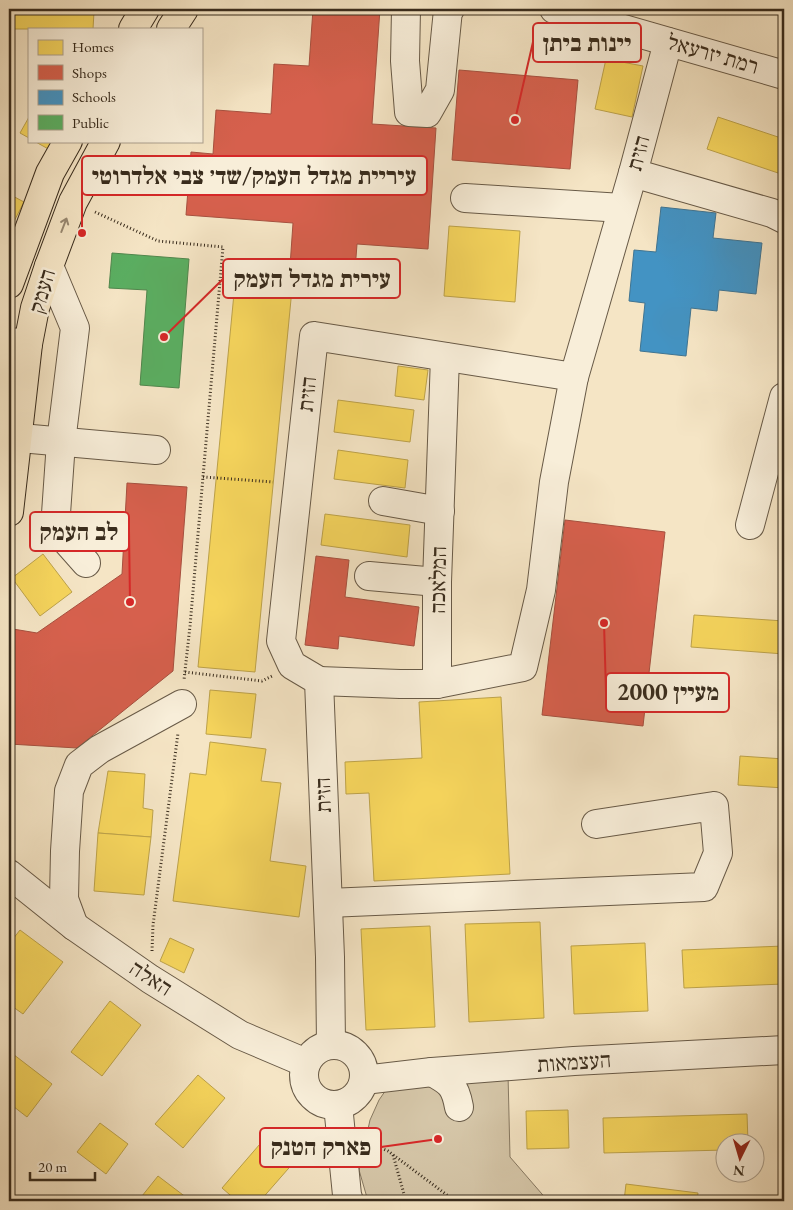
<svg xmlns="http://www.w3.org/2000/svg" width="793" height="1210" font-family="'EB Garamond','Frank Ruhl Libre',serif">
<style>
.green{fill:#d5c6a8;stroke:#877962}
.homes{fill:#f6d55c;stroke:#bda249}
.shops{fill:#d6604d;stroke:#a7503f}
.schools{fill:#4393c3;stroke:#407491}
.public{fill:#5aae61;stroke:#50874d}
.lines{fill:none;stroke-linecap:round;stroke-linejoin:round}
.minor-casing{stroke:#685a47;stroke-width:30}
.major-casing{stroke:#392c1d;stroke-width:30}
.path{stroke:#392c1d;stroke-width:3;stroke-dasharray:1 2.5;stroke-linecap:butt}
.minor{stroke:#f8eed9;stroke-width:28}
.major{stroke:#f5e5c5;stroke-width:28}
.oneway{stroke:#978871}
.labels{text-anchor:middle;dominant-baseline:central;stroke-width:5;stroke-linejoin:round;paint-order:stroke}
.street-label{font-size:22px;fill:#392c1d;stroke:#f8eed9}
.leader{fill:none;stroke:#d62828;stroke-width:2}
.callout-dot{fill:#d62828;stroke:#f8eed9;stroke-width:2}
.callout{fill:#f8eed9;stroke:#d62828;stroke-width:2}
.callout-label{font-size:24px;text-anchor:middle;font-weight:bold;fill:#392c1d}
</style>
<rect width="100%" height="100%" fill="#f5e5c5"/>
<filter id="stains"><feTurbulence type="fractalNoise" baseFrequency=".004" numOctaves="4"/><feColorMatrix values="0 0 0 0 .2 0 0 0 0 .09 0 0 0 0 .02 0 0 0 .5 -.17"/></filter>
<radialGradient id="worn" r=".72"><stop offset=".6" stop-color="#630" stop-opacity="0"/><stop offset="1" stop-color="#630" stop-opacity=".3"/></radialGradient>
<path class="green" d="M508 1074 510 1157 548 1201H368L359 1170 370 1120 379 1100 390 1084Z"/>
<g class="homes">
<path d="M9 9 94 12 93 29H9Z"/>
<path d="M606 59 643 66 632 117 595 109Z"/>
<path d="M29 117V138L20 133Z"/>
<path d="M718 117 784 139V175L707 149Z"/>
<path d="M34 141H58L52 151Z"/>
<path d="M9 194 24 202 9 231Z"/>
<path d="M449 226 520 231 515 302 444 296Z"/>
<path d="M235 283 292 289 255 672 198 667Z"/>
<path d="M398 366 428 370 424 400 395 396Z"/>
<path d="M338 400 414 410 410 442 334 432Z"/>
<path d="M338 450 408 460 405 488 334 479Z"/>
<path d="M325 514 410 525 407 557 321 545Z"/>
<path d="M43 554 72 592 40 616 12 578Z"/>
<path d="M694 615 784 621V654L691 647Z"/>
<path d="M210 690 256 694 251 738 206 734Z"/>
<path d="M501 697 510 874 374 881 369 793 346 794 345 762 422 758 419 702Z"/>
<path d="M210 742 266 749 261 781 281 783 270 861 306 866 299 917 173 901 190 773 206 775Z"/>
<path d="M740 756 784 759V788L738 785Z"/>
<path d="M108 771 145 774 143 808 153 810 151 837 98 833Z"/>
<path d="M98 833 151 837 144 895 94 891Z"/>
<path d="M540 922 544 1018 469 1022 465 924Z"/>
<path d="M430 926 435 1027 366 1030 361 929Z"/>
<path d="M20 930 63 962 23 1014 9 1004V974L14 968 9 964V944Z"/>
<path d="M170 938 194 949 184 973 160 961Z"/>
<path d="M645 943 648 1011 574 1014 571 946Z"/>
<path d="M784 946V984L684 988 682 950Z"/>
<path d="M110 1001 141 1025 102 1076 71 1052Z"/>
<path d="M9 1051 52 1084 27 1117 9 1103Z"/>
<path d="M198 1075 225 1098 183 1148 155 1124Z"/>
<path d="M568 1110 569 1148 527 1149 526 1111Z"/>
<path d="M747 1114 748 1142H726V1150L604 1153 603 1118Z"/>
<path d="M100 1123 128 1144 106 1174 77 1152Z"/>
<path d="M266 1137 295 1161 260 1201H237L222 1188Z"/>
<path d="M158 1176 191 1201H138Z"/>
<path d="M626 1184 698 1193 697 1201H624Z"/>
</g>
<g class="shops">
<path d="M313 9H380L372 124 436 128 428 249 357 244 354 285 289 281 293 223 186 215 191 152 213 154 216 110 271 114 274 64 309 66Z"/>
<path d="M459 70 578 80 570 169 452 160Z"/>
<path d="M127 483 187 487 173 671 77 748 9 744V664L13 629 37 633 122 574Z"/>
<path d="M565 520 665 532 643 726 542 715Z"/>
<path d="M316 556 349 560 345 597 419 607 414 646 339 636 338 649 305 645Z"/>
</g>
<path class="schools" d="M661 207 716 213 713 238 762 243 756 294 719 290 717 311 691 308 686 356 640 351 645 303 629 301 634 250 656 252Z"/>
<path class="public" d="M112 253 189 259 179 388 140 385 147 290 109 288Z"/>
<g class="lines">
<g class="minor-casing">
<g id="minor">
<path d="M406 9 405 61 409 112 427 113 440 90 448 10 450 9"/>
<path d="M554 9 784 75"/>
<path d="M633 173 772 213 784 219"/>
<path d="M465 198 622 208"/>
<path d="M49 266 75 328 61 442 55 528 86 563"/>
<path d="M9 342 28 344"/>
<path d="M9 437 156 450"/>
<path d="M383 501 440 511"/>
<path d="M750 525 784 397"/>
<path d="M369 576 437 582"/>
<path d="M319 681 400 684H437V582L445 357"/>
<path d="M437 684 523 667 541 590 554 482 574 377"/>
<path d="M9 874 74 926 150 979 240 1035 306 1063"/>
<path d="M328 903 704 887 718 853 714 806 596 824"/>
<path d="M74 926 64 899 65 851 69 791 79 765 100 749 182 704"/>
<circle cx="334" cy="1075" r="30"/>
<path d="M331 1045 330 957 319 681 292 665 281 641 314 336 574 377 633 173 668 42"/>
<path d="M432 1072C450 1082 455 1085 459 1107"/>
<path d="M364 1080 432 1072 574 1061 784 1050"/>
<path d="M338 1105 347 1195 349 1201"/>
</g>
</g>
<g class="major-casing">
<g id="major">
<path d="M133 29 145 9"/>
<path d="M171 29 184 9"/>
<path d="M9 284 50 173 68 141"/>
<path d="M9 512 28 344 35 308 49 266 73 202 106 141"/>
</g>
</g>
<g class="path">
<path d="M95 212 158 241 223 247 190 626 184 680"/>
<path d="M203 477 273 482"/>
<path d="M185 672 262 681 272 676"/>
<path d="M152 951 153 925 178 733"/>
<path d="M365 1141 388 1151 455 1201"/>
<path d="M393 1155 406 1201"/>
</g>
<use href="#minor" class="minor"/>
<use href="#major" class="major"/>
</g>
<defs><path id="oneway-shaft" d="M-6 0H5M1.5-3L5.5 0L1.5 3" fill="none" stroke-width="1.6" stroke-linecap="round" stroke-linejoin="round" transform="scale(1.25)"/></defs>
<use class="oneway" href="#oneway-shaft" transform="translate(64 225) rotate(-69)"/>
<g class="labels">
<g class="street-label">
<text transform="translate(713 54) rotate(16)">רמת יזרעאל</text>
<text transform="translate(638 153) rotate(-75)">הזית</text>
<text transform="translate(42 291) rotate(-74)">העמק</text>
<text transform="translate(307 394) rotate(-84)">הזית</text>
<text transform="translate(438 580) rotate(-89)">המלאכה</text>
<text transform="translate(323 795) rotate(-92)">הזית</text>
<text transform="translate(151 978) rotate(33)">האלה</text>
<text transform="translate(574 1062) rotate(-4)">העצמאות</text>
</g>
</g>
<path class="leader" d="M515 120L533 42M82 233L82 176M164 337L223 279M130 602L129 531M604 623L606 692M438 1139L381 1147"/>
<g class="callout-dot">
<circle cx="515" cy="120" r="5"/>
<circle cx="82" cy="233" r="5"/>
<circle cx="164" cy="337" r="5"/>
<circle cx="130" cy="602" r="5"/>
<circle cx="604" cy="623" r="5"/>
<circle cx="438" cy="1139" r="5"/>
</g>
<g class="callout">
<rect x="533" y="23" width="108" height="39" rx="5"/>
<rect x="82" y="156" width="345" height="39" rx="5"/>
<rect x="223" y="259" width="177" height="39" rx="5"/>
<rect x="30" y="512" width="99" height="39" rx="5"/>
<rect x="606" y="673" width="123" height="39" rx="5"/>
<rect x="260" y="1128" width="121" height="39" rx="5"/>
</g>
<g class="callout-label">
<text x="587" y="51">יינות ביתן</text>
<text x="254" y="184">עיריית מגדל העמק/שד׳ צבי אלדרוטי</text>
<text x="312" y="287">עירית מגדל העמק</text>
<text x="79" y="540">לב העמק</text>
<text x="668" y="700">מעיין 2000</text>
<text x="321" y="1155">פארק הטנק</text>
</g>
<rect width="793" height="1210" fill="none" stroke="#f5e5c5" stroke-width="30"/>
<rect x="10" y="10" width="773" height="1190" fill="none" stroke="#392c1d" stroke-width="2.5"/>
<rect x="15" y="15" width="763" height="1180" fill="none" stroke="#392c1d"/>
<rect x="28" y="28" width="175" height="115" fill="#f8eed9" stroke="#aca08e"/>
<rect x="38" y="40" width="25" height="15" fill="#f6d55c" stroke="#aca08e"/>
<text x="72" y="52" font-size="15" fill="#392c1d">Homes</text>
<rect x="38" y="65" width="25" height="15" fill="#d6604d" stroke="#aca08e"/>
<text x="72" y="78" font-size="15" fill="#392c1d">Shops</text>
<rect x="38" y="90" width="25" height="15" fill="#4393c3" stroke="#aca08e"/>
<text x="72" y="102" font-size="15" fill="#392c1d">Schools</text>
<rect x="38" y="115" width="25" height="15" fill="#5aae61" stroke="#aca08e"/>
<text x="72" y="128" font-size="15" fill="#392c1d">Public</text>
<g transform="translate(740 1158) rotate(185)"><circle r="24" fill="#f8eed9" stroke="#aca08e"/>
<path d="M0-4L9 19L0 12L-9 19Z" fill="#8f2418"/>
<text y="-8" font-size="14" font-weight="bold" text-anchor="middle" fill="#392c1d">N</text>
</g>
<path d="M30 1172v8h65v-8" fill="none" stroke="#392c1d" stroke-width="2.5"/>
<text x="38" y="1172" font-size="15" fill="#392c1d" stroke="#f8eed9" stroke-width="4" paint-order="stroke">20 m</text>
<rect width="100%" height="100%" filter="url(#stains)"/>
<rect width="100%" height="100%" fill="url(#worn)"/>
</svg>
